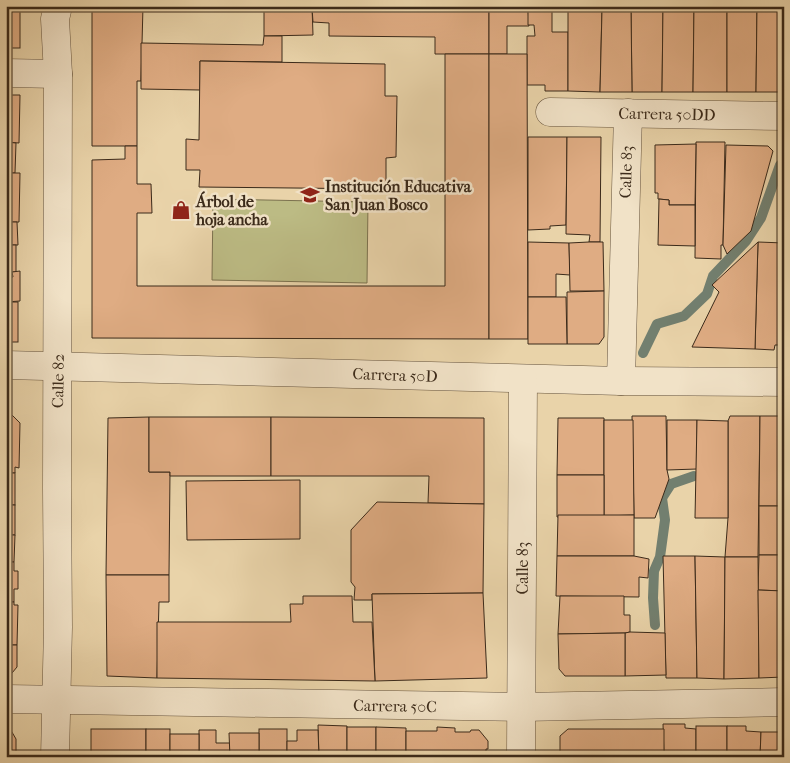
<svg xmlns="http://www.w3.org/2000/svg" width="790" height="763" font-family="'IM FELL French Canon',serif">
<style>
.green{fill:#bcbb84;stroke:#7c724f}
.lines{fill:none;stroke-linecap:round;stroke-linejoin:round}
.stream{stroke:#727f6f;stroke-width:10}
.building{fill:#dfac83;stroke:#3b2a1a}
.minor-casing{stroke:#66543e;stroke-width:29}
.minor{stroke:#f1e2c7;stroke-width:28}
.labels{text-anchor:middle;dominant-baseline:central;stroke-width:5;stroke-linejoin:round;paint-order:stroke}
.street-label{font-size:16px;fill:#3b2a1a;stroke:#f1e2c7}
.poi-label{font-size:16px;font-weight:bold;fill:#3b2a1a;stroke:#f1e2c7;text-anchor:start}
</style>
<rect width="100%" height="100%" fill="#e9d3a9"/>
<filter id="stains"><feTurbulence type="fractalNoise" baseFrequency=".004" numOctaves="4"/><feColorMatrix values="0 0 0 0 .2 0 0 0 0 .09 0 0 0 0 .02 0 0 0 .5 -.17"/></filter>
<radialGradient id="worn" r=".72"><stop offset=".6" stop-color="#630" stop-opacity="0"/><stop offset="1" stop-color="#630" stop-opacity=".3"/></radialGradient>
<path class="green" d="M213 199 368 202 367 283 212 280Z"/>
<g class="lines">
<g class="stream">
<path d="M643 353 657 324 684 316 707 294 713 276 746 241 761 218 780 165"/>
<path d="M655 625 653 598 654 571 660 557 665 520 662 498 671 484 694 476"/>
</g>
</g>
<g class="building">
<rect x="6" y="6" width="14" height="42"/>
<path d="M92 6H143L141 81H137V146H92Z"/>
<path d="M264 6H312L313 35 264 36Z"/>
<path d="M329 6H489V54H435V37L329 36V23L313 22 312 8H329Z"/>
<path d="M489 6H528L529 26H507V54H489Z"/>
<path d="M528 6H568V8H552V32H568V91H545V85H527V36H535L534 25H528Z"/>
<path d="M568 6H602L600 92 568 91Z"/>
<path d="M631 6H663L662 92H632Z"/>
<path d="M663 6H694L693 92H662Z"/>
<path d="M694 6H727V92H693Z"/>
<path d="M727 6H757L756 92H727Z"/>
<path d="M757 6H784V92H756Z"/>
<path d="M602 10H631L632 92H600Z"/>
<path d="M264 36H282V62L200 61V90L141 89V43L263 45Z"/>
<path d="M445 54H489V339L92 338V160L125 159V146H137V184H151L152 213H137V286H445Z"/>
<path d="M489 54H527L528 339H489Z"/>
<path d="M200 61 385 64V96H397L396 157 386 158V189L199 187 200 170H186V139L199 140Z"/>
<path d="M6 95H20L19 143 6 142Z"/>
<path d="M528 137H567L566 225 550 226V229L528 230Z"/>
<path d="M567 137H601L600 242H589L590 235 566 234Z"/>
<path d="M6 142 16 143 15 173H6Z"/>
<path d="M696 142H725L723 245H721V259L695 258Z"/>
<path d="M696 144 695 205H669V200L658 199V193H655V145Z"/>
<path d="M726 145 768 146 773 151 751 231 727 254 723 245Z"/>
<path d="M6 173H20L19 222H6Z"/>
<path d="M659 199 669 200V205H695V246L658 245Z"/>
<path d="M6 222H17L18 245H6Z"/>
<path d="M528 242 569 243 570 275 556 274V297H528Z"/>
<path d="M589 242H603L604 291H570L569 243Z"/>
<path d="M758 242 784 243V345H775L774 350 755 349Z"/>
<path d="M758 242 755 349 692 347 719 292 712 285Z"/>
<rect x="6" y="245" width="10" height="27"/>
<path d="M20 271V301L6 302V277H13L12 272Z"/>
<path d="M604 291V337L599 344H567V292Z"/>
<path d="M528 297H566L567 344H528Z"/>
<rect x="6" y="302" width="12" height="40"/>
<path d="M6 412H9L20 423 19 468 15 467V473H6Z"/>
<path d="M632 416H666L667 470 669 479 655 518H634Z"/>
<path d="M730 416H760L758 557H725L728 518V421Z"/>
<path d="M760 416H784V506H759Z"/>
<path d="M149 417V472H170L169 575H106L108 418Z"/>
<path d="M149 417H271V476H170V472H149Z"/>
<path d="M271 417 484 418V504L428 503 429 476H271Z"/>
<path d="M558 418H604V475H557Z"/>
<path d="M604 420H633L634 515 604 516Z"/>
<path d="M667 420H697V469L667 470Z"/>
<path d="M697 420 728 421V518H695Z"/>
<rect x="6" y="473" width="9" height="32"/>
<path d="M557 475H604V516L557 517Z"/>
<path d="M300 480V539L187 540 186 481Z"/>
<path d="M377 502 484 504 483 593 372 594V600H354L355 587 351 582V530Z"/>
<rect x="6" y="505" width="9" height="30"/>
<rect x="759" y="506" width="25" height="49"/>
<path d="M558 515H634V556H557Z"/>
<path d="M6 535H15L14 562H6Z"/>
<path d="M759 555H784V591L758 590Z"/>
<path d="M557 556H634L649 559 648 578 639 577V597L556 596Z"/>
<path d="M663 556H695L697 678H666Z"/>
<path d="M695 556 725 557 724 679 697 678Z"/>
<path d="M725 557H758L759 678 724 679Z"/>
<path d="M6 562H14V571H18V589H14V602H6Z"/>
<path d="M106 575H169V602H159L157 678 107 676Z"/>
<path d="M758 590 784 591V677L759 678Z"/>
<path d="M483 593 487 678 375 681 372 594Z"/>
<path d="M303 596H352L353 622H372L375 681 157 678V622H291L290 604H303Z"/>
<path d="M560 596H624V615H630V632L625 633 558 634Z"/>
<path d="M6 602H14V605H18L17 645H6Z"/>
<path d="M630 632 665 633 666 675 625 676V633Z"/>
<path d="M625 633V676H565L559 669 558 634Z"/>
<path d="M6 645H17V667L7 679Z"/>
<path d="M663 724H685V728L696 729V757H664Z"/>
<path d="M318 725 347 726V757H319Z"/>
<rect x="696" y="726" width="31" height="31"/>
<path d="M727 726H746V731L761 732 760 757H727Z"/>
<path d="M6 727H9L16 739V757H6Z"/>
<rect x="347" y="727" width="29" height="30"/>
<path d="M376 727 406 728V757H376Z"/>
<path d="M437 727 455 728V732H470L471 730H479L488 741V749H486V757H452V752H449V754H436V757H419L418 754H406V731H437Z"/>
<rect x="91" y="729" width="55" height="28"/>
<rect x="146" y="729" width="24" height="28"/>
<rect x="259" y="729" width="28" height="28"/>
<path d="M568 729H664V757H560V736Z"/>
<path d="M199 730H216V743H230V757H199Z"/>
<path d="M297 730H318L319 757H287V741H297Z"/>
<path d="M761 732H784V757H760Z"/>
<path d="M229 733H259V757H230Z"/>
<rect x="170" y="734" width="29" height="23"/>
</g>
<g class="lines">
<g class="minor-casing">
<g id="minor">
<path d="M6 73 58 74"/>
<path d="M550 112 784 116"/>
<path d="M6 365 621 381 784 382"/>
<path d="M621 381 628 113"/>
<path d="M6 699 521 707 784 702"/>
<path d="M55 757 58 627 57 488 58 74 55 19 58 6"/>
<path d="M521 757 523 379"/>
</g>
</g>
<use href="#minor" class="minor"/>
</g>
<defs>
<g id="school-bare" transform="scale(1.5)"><path d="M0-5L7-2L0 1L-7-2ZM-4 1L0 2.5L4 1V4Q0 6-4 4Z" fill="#8f2418" stroke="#f1e2c7" stroke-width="2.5" paint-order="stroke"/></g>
<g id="shop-bare" transform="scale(1.5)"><path d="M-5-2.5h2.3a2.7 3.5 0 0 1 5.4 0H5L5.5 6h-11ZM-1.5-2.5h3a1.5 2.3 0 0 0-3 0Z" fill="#8f2418" stroke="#f1e2c7" stroke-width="2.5" paint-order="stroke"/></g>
</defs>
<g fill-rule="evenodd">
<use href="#school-bare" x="310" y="195"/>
<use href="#shop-bare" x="181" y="210"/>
</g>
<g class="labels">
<g class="street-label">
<text transform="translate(667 114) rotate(1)">Carrera 50DD</text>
<text transform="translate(626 172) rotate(-88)">Calle 83</text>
<text transform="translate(395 375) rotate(2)">Carrera 50D</text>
<text transform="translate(58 381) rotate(-89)">Calle 82</text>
<text transform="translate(522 568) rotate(-90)">Calle 83</text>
<text transform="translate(395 706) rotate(1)">Carrera 50C</text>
</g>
<g class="poi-label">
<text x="325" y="186">Institución Educativa<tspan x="325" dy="18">San Juan Bosco</tspan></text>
<text x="196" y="201">Árbol de<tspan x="196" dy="18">hoja ancha</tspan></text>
</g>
</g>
<rect width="790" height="763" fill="none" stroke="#e9d3a9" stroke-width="25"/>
<rect x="8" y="8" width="775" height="748" fill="none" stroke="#3b2a1a" stroke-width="2.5"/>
<rect x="12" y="12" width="765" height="738" fill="none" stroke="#3b2a1a"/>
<rect width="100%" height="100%" filter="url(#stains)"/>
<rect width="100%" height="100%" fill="url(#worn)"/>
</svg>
